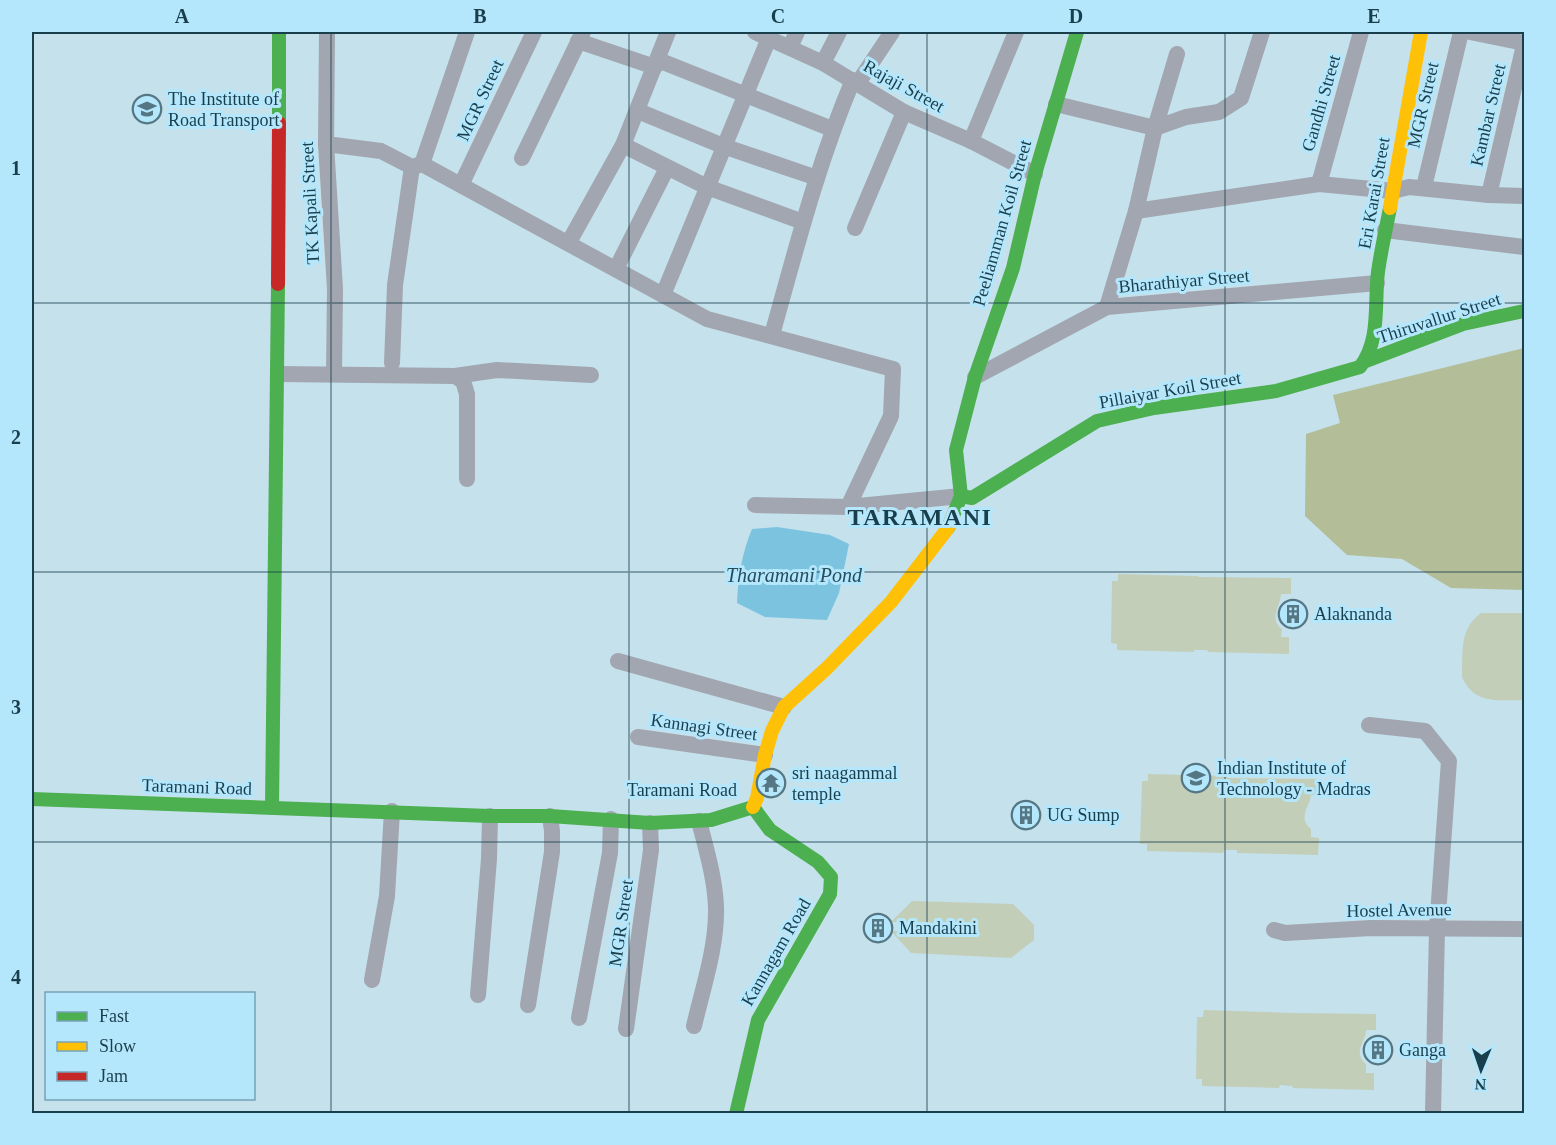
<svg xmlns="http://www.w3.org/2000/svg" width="1556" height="1145" font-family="'Times New Roman',serif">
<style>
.green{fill:#c2ceb7}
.forest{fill:#b3bd98}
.water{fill:#7cc3df}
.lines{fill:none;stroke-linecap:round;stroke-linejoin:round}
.street{stroke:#a1a6b0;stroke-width:16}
.fast{stroke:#4caf50;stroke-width:14}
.slow{stroke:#ffc107;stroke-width:14}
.jam{stroke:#c62828;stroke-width:14}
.grid{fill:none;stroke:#193e4c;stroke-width:1.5;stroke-opacity:0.55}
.labels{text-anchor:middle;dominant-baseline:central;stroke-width:6;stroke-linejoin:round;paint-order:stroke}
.street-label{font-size:18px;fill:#193e4c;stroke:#b5e7fc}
.poi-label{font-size:18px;fill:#193e4c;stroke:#b5e7fc;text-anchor:start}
.water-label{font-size:20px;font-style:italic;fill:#264d5d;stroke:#b5e7fc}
.district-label{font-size:24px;font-weight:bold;letter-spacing:1.5px;fill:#193e4c;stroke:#b5e7fc}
.neatline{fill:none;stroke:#193e4c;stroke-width:2}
.grid-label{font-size:20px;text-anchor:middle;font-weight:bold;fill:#193e4c}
</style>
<rect width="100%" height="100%" fill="#c5e1ec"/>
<g class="green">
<path d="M1118 574 1196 576 1200 577 1291 578V594H1281C1281 605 1268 618 1282 629L1281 637H1289V654L1208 652 1207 650H1194V652L1117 650V644L1111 643 1112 581H1118Z"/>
<path d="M1481 613H1524V700C1499 700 1474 705 1462 677 1463 652 1459 629 1481 613Z"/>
<path d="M1148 774 1226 776 1228 778 1320 779V795H1311C1310 806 1297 818 1311 829V837L1319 838 1318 855 1237 853V850H1224L1223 853 1147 851V844H1140L1142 781H1148Z"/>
<path d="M912 901 1013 904 1034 925V940L1011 958 911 953 891 931H898V922H891Z"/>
<path d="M1204 1010 1293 1013 1376 1014V1030H1366C1366 1041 1352 1053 1366 1064V1073H1374V1090L1293 1088 1292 1086 1280 1085 1279 1088 1202 1086V1079H1196L1197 1017H1203Z"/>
</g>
<path class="forest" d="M1524 348V590L1451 588 1402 559 1347 555 1305 516 1306 434 1340 423 1333 395Z"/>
<path class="water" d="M777 527 830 535 849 544 839 593 827 620 765 617 737 603C738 577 742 553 752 529Z"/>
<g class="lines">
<g class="street">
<path d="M327 32 326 144 335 289 334 373"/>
<path d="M755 32 823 63 904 112 971 141 1035 174"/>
<path d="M1470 32 1524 43"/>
<path d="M578 41 655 67"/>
<path d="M790 47 797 32"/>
<path d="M658 60 832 129"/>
<path d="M823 63 839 32"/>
<path d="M858 83 892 32"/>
<path d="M1056 104 1155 128 1186 117 1219 112 1241 98 1262 32"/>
<path d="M638 111 723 146 817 178"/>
<path d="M971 141 1016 32"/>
<path d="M326 144 381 151 412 167 422 164 707 319 893 369 891 416 848 507"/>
<path d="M623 145 707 187 803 222"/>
<path d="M522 158 583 32"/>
<path d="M422 164 467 32"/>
<path d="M1319 184 1361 32"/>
<path d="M461 185 534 32"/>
<path d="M1424 187 1461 32"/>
<path d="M1489 195 1524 45"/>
<path d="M1136 211 1319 184 1393 191 1409 187 1489 195 1524 196"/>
<path d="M855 228 904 112"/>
<path d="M1385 230 1524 247"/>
<path d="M569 242 623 145 668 32"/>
<path d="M616 269 667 168"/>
<path d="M663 295 769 38"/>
<path d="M1107 307 1136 211 1155 128 1177 54"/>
<path d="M772 335C796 249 818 162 853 80"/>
<path d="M392 363 395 285 412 167"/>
<path d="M278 374 455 376 463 381 467 394V479"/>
<path d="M455 376 497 370 591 375"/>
<path d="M975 377 1107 307 1377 283"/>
<path d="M755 505 848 507 961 496"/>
<path d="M618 661 784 707"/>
<path d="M1369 725 1425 731 1449 761 1437 929 1433 1114"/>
<path d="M638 737 765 755"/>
<path d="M1274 930 1285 933 1371 928 1524 929"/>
<path d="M372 980 387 896 392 811"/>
<path d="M478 995 489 859 490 816"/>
<path d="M528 1005 552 852V831L550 816"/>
<path d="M579 1018 610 853 611 819"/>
<path d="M694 1026C703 987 717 947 716 907 715 878 706 849 699 821"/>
<path d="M626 1029 651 850 650 823"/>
</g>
<g class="fast">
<path d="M279 123V32"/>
<path d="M1366 361 1463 324 1524 311"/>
<path d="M961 496 972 498 1097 421 1154 408 1276 391 1360 367C1381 340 1374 304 1378 272 1381 250 1386 229 1390 208"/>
<path d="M948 528 961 496 956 450 975 377 1013 268 1035 174 1077 32"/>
<path d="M32 799 490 816H550L650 823 711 820 753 807"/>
<path d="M272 808 278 284"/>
<path d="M736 1114 758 1020 830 894 831 877 818 862 770 830 753 807"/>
</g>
<g class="slow">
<path d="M1390 208 1421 32"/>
<path d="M753 807 757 798 765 755 772 731 784 707 827 668 891 602 948 528"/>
</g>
<path class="jam" d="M278 284 279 123"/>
</g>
<path class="grid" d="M331 32V1114M629 32V1114M927 32V1114M1225 32V1114M32 303H1524M32 572H1524M32 842H1524"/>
<defs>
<g id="university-ring" transform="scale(1.5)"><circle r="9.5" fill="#b5e7fc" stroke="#557784" stroke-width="1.5"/><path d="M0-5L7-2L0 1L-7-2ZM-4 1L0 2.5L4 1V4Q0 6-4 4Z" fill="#557784"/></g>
<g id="building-ring" transform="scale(1.5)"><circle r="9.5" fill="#b5e7fc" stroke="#557784" stroke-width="1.5"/><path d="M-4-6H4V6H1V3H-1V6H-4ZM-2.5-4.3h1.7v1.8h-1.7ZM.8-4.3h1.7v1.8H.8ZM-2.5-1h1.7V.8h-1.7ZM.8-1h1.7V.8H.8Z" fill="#557784"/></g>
<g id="temple-ring" transform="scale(1.5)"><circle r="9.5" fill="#b5e7fc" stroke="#557784" stroke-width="1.5"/><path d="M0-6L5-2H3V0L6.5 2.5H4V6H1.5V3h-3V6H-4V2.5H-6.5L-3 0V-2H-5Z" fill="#557784"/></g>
</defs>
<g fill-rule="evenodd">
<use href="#university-ring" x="147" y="109"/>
<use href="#building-ring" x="1293" y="614"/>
<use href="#university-ring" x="1196" y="778"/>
<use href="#temple-ring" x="771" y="783"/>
<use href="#building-ring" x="1026" y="815"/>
<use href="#building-ring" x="878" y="928"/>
<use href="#building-ring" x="1378" y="1050"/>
</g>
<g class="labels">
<g class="street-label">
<text transform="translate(904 86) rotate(29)">Rajaji Street</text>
<text transform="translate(480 100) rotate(-65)">MGR Street</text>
<text transform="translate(1321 103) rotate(-74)">Gandhi Street</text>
<text transform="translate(1423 105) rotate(-77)">MGR Street</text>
<text transform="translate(1488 115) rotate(-77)">Kambar Street</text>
<text transform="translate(1374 193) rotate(-80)">Eri Karai Street</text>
<text transform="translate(310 203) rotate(-93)">TK Kapali Street</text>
<text transform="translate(1002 223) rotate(-74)">Peeliamman Koil Street</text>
<text transform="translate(1184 281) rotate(-5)">Bharathiyar Street</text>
<text transform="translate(1439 318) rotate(-18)">Thiruvallur Street</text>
<text transform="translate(1170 390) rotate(-10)">Pillaiyar Koil Street</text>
<text transform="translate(704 727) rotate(8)">Kannagi Street</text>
<text transform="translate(197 787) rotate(2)">Taramani Road</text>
<text x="682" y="790">Taramani Road</text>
<text transform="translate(1399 910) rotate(-1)">Hostel Avenue</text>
<text transform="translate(621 923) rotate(-82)">MGR Street</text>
<text transform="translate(776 952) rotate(-60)">Kannagam Road</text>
</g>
<g class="poi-label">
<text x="168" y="99">The Institute of<tspan x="168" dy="21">Road Transport</tspan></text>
<text x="1314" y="614">Alaknanda</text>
<text x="1217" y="768">Indian Institute of<tspan x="1217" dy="21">Technology - Madras</tspan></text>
<text x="792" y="773">sri naagammal<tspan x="792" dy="21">temple</tspan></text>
<text x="1047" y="815">UG Sump</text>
<text x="899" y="928">Mandakini</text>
<text x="1399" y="1050">Ganga</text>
</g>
<g class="water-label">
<text x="794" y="575">Tharamani Pond</text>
</g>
<g class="district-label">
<text x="920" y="517">TARAMANI</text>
</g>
</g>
<rect width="1556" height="1145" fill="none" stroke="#b5e7fc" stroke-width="66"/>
<rect x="45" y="992" width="210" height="108" fill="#b5e7fc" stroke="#77a3b6" stroke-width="1.5"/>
<rect x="57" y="1012" width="30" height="9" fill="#4caf50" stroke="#77a3b6" stroke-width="1.5"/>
<text x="99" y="1022" font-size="18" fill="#193e4c">Fast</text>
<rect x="57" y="1042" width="30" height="9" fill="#ffc107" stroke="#77a3b6" stroke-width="1.5"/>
<text x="99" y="1052" font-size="18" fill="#193e4c">Slow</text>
<rect x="57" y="1072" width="30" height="9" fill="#c62828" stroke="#77a3b6" stroke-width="1.5"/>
<text x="99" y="1082" font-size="18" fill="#193e4c">Jam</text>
<g transform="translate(1481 1070) rotate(182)" stroke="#b5e7fc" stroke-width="4.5" paint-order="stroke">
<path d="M0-4.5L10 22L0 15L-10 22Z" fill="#193e4c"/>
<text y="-9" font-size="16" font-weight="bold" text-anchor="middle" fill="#193e4c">N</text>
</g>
<rect x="33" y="33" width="1490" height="1079" class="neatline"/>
<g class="grid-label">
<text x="182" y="23">A</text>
<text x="480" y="23">B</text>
<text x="778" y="23">C</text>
<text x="1076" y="23">D</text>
<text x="1374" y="23">E</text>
<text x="16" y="175">1</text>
<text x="16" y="444">2</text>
<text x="16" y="714">3</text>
<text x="16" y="984">4</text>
</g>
</svg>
